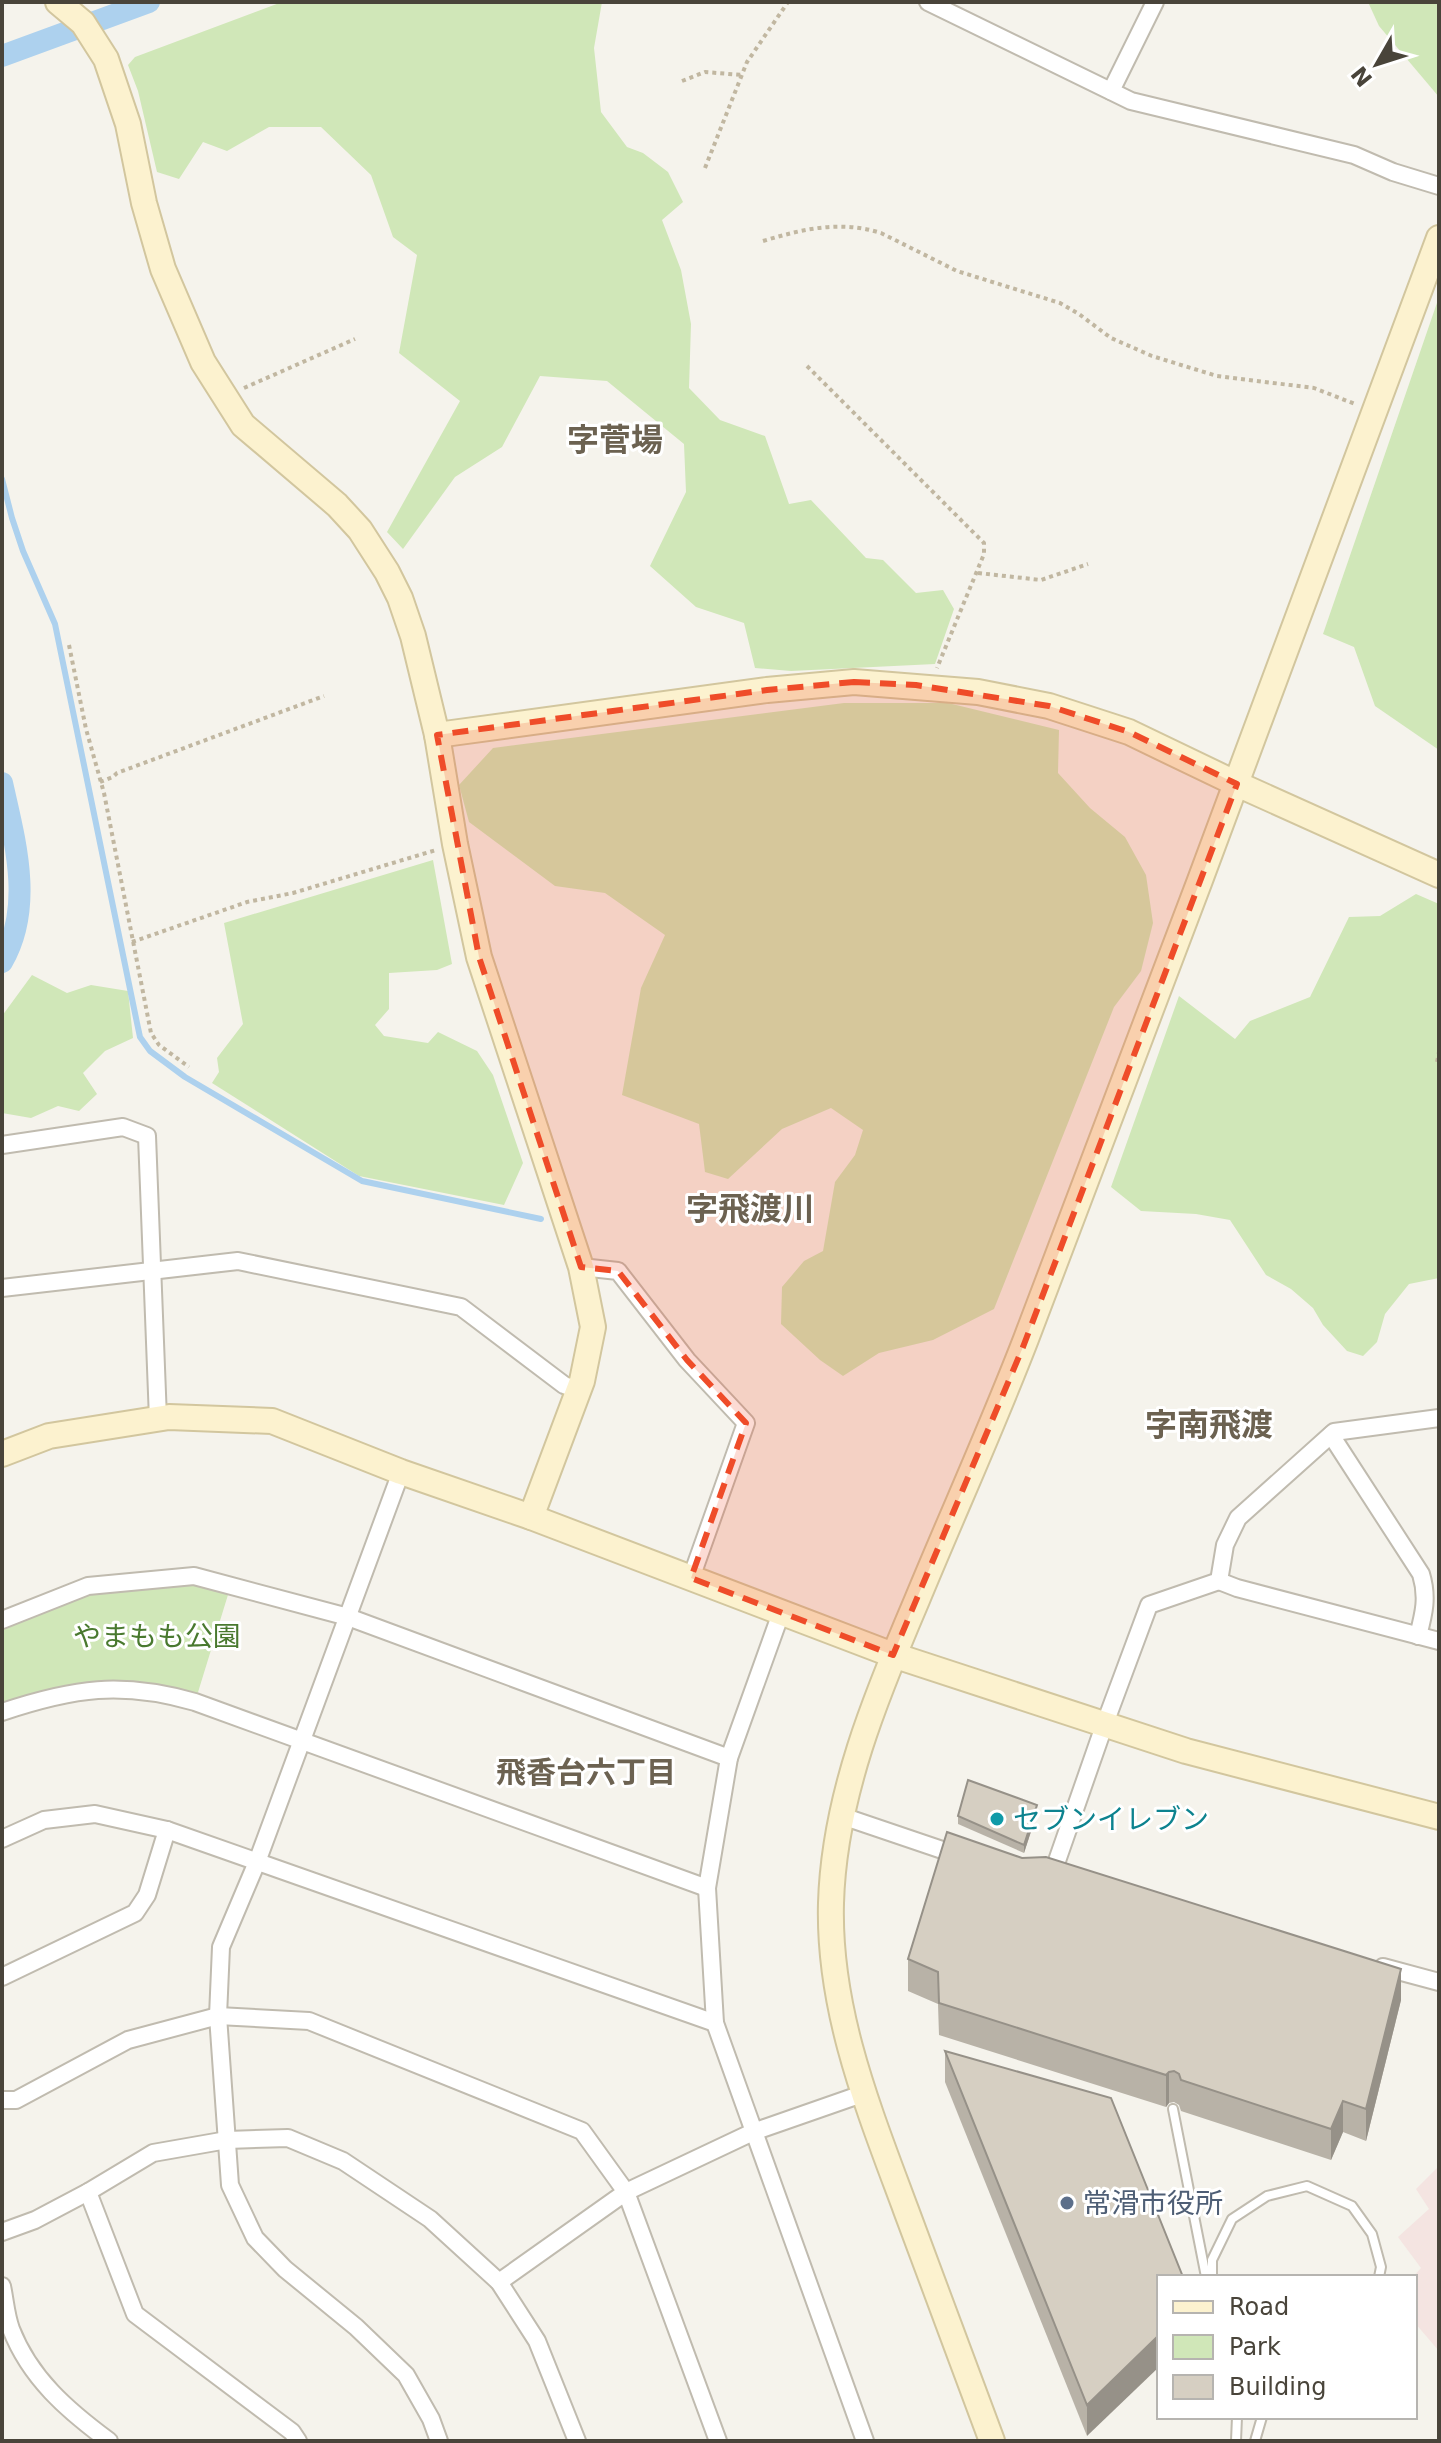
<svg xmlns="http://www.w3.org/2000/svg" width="1441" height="2443" font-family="'DejaVu Sans','Noto Sans JP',sans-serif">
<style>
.medical{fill:#f4e4e1}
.green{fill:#d0e7b8}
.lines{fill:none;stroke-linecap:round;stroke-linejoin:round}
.stream{stroke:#add1ee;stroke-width:6}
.canal{stroke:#add1ee;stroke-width:22}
.lane-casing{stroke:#c0bbaf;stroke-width:12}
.street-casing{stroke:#c0bbaf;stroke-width:20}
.secondary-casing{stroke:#d2c69e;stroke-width:28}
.path{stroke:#c1b7a1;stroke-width:4;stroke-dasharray:4 4;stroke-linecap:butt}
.lane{stroke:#fff;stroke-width:8}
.street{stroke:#fff;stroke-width:16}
.secondary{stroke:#fcf2cf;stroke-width:24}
.wall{fill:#b8b2a7}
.shaded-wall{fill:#969188}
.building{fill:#d6cfc2;stroke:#969188;stroke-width:2}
.marked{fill:#ef4c29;fill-opacity:0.2;stroke:#ef4c29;stroke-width:6;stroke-dasharray:16 10;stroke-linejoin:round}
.culture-dot{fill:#0f9aa8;stroke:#fff;stroke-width:3}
.service-dot{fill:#5c6f8a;stroke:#fff;stroke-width:3}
.labels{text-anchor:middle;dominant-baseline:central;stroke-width:6;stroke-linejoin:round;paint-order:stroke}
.park-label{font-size:28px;fill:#49792f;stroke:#fff}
.culture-label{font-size:28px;fill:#0d838f;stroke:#fff;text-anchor:start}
.service-label{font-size:28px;fill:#4e5e75;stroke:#fff;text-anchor:start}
.neighbourhood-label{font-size:30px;font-weight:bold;fill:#6c6251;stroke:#fff}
.quarter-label{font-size:32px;font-weight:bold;fill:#6c6251;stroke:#fff}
</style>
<rect width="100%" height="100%" fill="#f5f3ec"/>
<path class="medical" d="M1439 2166V2351L1415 2323V2277H1413L1421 2268 1398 2237 1429 2209 1416 2189Z"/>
<g class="green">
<path d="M282 2H602L594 48 601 112 627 147 643 153 668 172 683 202 662 220 681 270 691 324 689 388 720 420 765 436 789 504 811 500 866 558 883 560 916 593 943 590 954 609 935 664 791 671 755 668 744 623 696 607 650 566 686 492 684 444 607 381 540 376 502 447 455 477 403 549 387 532 460 401 399 353 417 255 393 237 371 175 321 127H269L227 151 203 142 179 179 157 172 138 91 128 65 135 57Z"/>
<path d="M1368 2H1439V97L1379 26Z"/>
<path d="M1439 297V750L1375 706 1354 647 1323 634Z"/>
<path d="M844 703H948L1059 730 1058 773 1090 808 1125 837 1146 875 1153 923 1141 971 1114 1007 994 1309 933 1340 879 1353 843 1376 820 1360 781 1324 782 1287 804 1261 823 1251 835 1182 855 1155 863 1130 831 1108 782 1129 728 1179 705 1172 699 1124 622 1095 641 988 665 935 605 893 555 886 469 822 459 785 493 748Z"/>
<path d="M433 860 452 964 437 970 389 973V1009L375 1025 384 1036 428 1043 438 1032 477 1051 493 1075 523 1163 504 1205 359 1176 212 1083 219 1072 217 1058 243 1024 224 923Z"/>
<path d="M1416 894 1439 904V1278L1409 1284 1385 1314 1377 1342 1363 1356 1347 1351 1323 1325 1313 1308 1291 1289 1266 1275 1230 1220 1196 1214 1141 1211 1111 1187 1179 996 1235 1039 1250 1021 1310 997 1349 917 1380 916Z"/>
<path d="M32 975 67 993 91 985 128 991 133 1038 105 1051 83 1073 97 1094 79 1111 58 1106 31 1118 2 1113V1016Z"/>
<path d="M194 1576 231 1585 195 1702 135 1689 2 1712V1620L88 1586Z"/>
</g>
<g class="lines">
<path class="stream" d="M2 479 12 518 23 551 55 624 137 1023 140 1037 150 1051 185 1077 362 1181 541 1219"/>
<g class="canal">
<path d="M2 56 149 2"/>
<path d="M2 783C15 841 34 907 2 962"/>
</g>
<g class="lane-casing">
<g id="lane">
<path d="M1173 2109 1206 2277"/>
<path d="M1212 2277V2260L1232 2219 1267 2196 1307 2186 1352 2206 1372 2234 1381 2267 1379 2277"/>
<path d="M1236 2441 1237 2417"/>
<path d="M1255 2441 1262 2417"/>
</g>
</g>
<g class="street-casing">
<g id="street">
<path d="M928 2 1131 101 1354 155 1393 172 1439 186"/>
<path d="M1111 91 1155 2"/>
<path d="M2 1145 123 1127 147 1136 158 1419"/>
<path d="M581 1267 618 1271 687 1360 746 1423 691 1578"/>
<path d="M2 1288 238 1261 461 1307 564 1385 578 1390"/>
<path d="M1331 1435 1421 1574C1428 1597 1424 1613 1418 1636"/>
<path d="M401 1472 257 1862 221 1947 218 2016 230 2185 255 2238 285 2269 356 2327 406 2375 431 2419 439 2441"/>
<path d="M1219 1581 1237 1588 1439 1641"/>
<path d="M781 1613 729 1758 707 1888 715 2023 865 2441"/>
<path d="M2 1620 88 1586 194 1576 348 1617 729 1758"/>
<path d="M2 1712C74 1688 121 1681 195 1702L707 1888"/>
<path d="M842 1816 960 1856"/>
<path d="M2 1839 44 1820 95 1814 167 1830 715 2023"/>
<path d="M1051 1878 1104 1726 1149 1605 1219 1581 1225 1545 1238 1518 1334 1432 1439 1418"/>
<path d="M1383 1967 1439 1982"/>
<path d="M2 1977 135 1913 147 1895 167 1830"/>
<path d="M2 2100H16L128 2040 218 2016 309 2021 582 2131 626 2192 718 2441"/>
<path d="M88 2192 135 2314 292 2432 298 2441"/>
<path d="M2 2232 35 2220 88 2192 153 2153 227 2140 288 2138 343 2161 430 2219 499 2282 537 2341 577 2441"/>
<path d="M499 2282 626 2192 753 2132 862 2094"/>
<path d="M2 2286C5 2300 6 2316 11 2329 30 2378 67 2410 109 2441"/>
</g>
</g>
<g class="secondary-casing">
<g id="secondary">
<path d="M58 2 83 23 106 59 128 124 144 203 163 269 203 362 243 425 337 505 360 530 387 572 400 598 413 636 437 735 455 844 479 957 581 1267 593 1327 582 1381 531 1517"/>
<path d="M437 735 767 690 854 682 978 692 1049 706 1129 732 1237 784 1439 875"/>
<path d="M2 1454 49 1436 169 1417 272 1421 401 1472 531 1517 893 1655 1186 1751 1439 1817"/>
<path d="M992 2441C963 2364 935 2287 906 2210 869 2110 828 2011 831 1903 834 1797 876 1696 917 1600 953 1513 992 1427 1026 1339 1167 973 1302 606 1439 238"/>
</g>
</g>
<g class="path">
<path d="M682 81 705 72 742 75"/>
<path d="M705 168 747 62 788 2"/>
<path d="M763 241C803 229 840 220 881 233L957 271 1060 303 1079 314 1111 338 1152 356 1217 376 1314 388 1355 404"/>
<path d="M807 366 984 543V554L937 668"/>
<path d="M244 388 355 339"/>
<path d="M978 573 1041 580 1088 564"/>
<path d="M69 645 86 729 104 793 151 1033 159 1045 189 1067"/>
<path d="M100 782 113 777 117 773 324 696"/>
<path d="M132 942 247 902 293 893 436 850"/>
<path d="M1437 1062 1439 1052"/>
</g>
<use href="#lane" class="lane"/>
<use href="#street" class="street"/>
<use href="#secondary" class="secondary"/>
</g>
<g class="wall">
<path d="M1037 1813 1024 1853 958 1824V1816Z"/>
<path d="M1022 1858 1401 2000 1366 2141 1343 2132 1331 2160 1181 2111 1179 2105 1174 2102 1169 2103 1166 2107 939 2035 938 2004 908 1991V1959Z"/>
<path d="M945 2051 1111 2098 1087 2436 945 2082Z"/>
</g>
<g class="shaded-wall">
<path d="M1037 1805V1813L1024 1853V1845Z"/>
<path d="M1401 1969V2000L1366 2141V2109Z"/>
<path d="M1169 2072V2103L1166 2107V2075Z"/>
<path d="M1343 2101V2132L1331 2160V2129Z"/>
<path d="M1159 2335V2367L1087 2436V2405Z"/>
</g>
<g class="building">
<path d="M968 1780 1037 1805 1024 1845 958 1816Z"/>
<path d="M947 1832 1022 1858 1046 1857 1401 1969 1366 2109 1343 2101 1331 2129 1181 2080 1179 2074 1174 2071 1169 2072 1166 2075 939 2003 938 1972 908 1959Z"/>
<path d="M945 2051 1111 2098 1183 2277H1159V2335L1087 2405Z"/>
</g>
<path class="marked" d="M854 682 916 685 1049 706 1129 732 1237 784 1023 1347 893 1655 691 1578 746 1423 687 1360 618 1271 581 1267 479 957 437 735 767 690Z"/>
<circle class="culture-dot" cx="997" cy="1819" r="8"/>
<circle class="service-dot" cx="1067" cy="2203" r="8"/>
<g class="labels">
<g class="park-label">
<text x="157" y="1636">やまもも公園</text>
</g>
<g class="culture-label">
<text x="1013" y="1819">セブンイレブン</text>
</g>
<g class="service-label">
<text x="1083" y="2203">常滑市役所</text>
</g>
<g class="neighbourhood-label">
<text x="586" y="1772">飛香台六丁目</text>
</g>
<g class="quarter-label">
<text x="615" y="440">字菅場</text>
<text x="750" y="1209">字飛渡川</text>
<text x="1209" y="1425">字南飛渡</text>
</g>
</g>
<rect width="1441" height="2443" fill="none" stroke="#49443a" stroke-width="8"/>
<rect x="1157" y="2275" width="260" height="144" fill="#ffffff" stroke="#b6b4b0" stroke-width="2"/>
<rect x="1173" y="2301" width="40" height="12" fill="#fcf2cf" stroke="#b6b4b0" stroke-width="2"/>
<text x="1229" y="2315" font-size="24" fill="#49443a">Road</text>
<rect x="1173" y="2335" width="40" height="24" fill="#d0e7b8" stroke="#b6b4b0" stroke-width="2"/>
<text x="1229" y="2355" font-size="24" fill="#49443a">Park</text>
<rect x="1173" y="2375" width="40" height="24" fill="#d6cfc2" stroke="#b6b4b0" stroke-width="2"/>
<text x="1229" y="2395" font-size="24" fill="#49443a">Building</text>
<g transform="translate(1377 64) rotate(231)" stroke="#ffffff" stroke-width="6" paint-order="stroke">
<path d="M0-6L14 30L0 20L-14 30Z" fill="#49443a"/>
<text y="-12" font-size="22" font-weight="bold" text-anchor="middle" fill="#49443a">N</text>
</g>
</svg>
